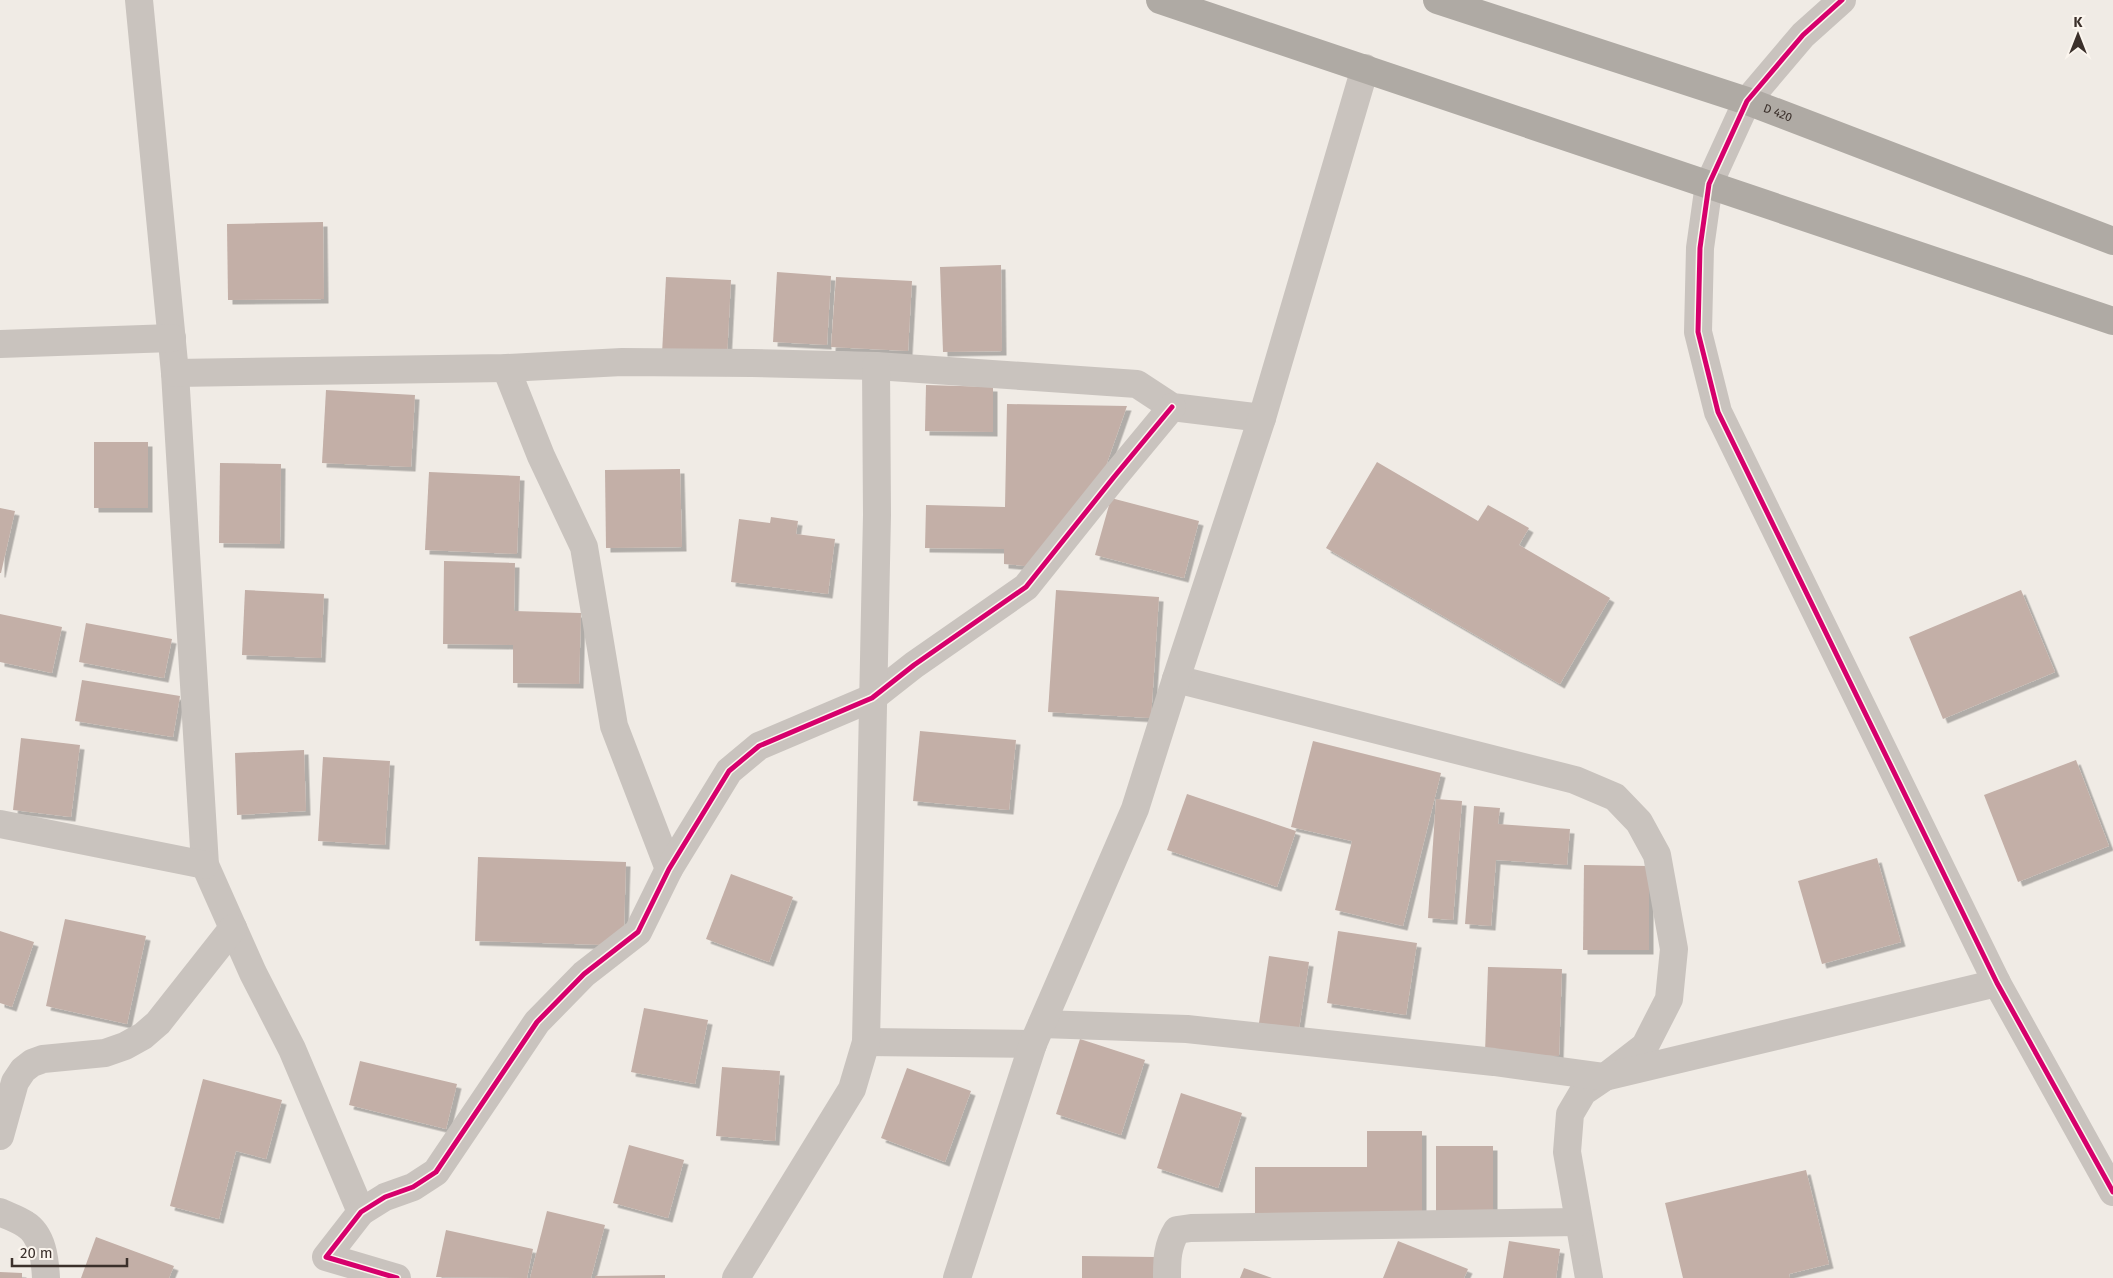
<svg xmlns="http://www.w3.org/2000/svg" width="2113" height="1278" font-family="'Fira Sans',sans-serif">
<style>
.building{fill:#c3afa7;filter:url(#shadow)}
.lines{fill:none;stroke-linecap:round;stroke-linejoin:round}
.minor{stroke:#c9c3be;stroke-width:28}
.highway{stroke:#afaaa4;stroke-width:28}
.cycleway-casing{stroke:#fbf5ee;stroke-width:8}
.cycleway{stroke:#d6006c;stroke-width:5}
.labels{text-anchor:middle;dominant-baseline:central;stroke-width:4.5;stroke-linejoin:round;paint-order:stroke}
.street-label{font-size:12px;fill:#3b302b;stroke:#fbf5ee}
</style>
<defs>
<filter id="shadow"><feDropShadow dx="4.5" dy="4.5" stdDeviation="0" flood-color="#0004"/></filter>
</defs>
<rect width="100%" height="100%" fill="#f0ebe5"/>
<g class="building">
<path d="M323 222 324 299 228 300 227 224Z"/>
<path d="M1001 265 1002 351 943 352 940 267Z"/>
<path d="M777 272 831 276 827 345 773 342Z"/>
<path d="M666 277 731 280 727 357 662 354Z"/>
<path d="M836 277 912 281 908 351 831 347Z"/>
<path d="M926 385 993 387V432L925 431Z"/>
<path d="M326 390 415 395 411 467 322 463Z"/>
<path d="M1007 404 1127 406 1102 477 1035 567 1004 564V549L925 548 926 505 1005 507Z"/>
<rect x="94" y="442" width="54" height="66"/>
<path d="M1377 462 1478 521 1488 505 1529 528 1519 545 1610 598 1560 684 1326 548Z"/>
<path d="M220 463 281 464 280 544 219 543Z"/>
<path d="M680 469 682 547 606 548 605 470Z"/>
<path d="M429 472 520 476 517 554 425 550Z"/>
<path d="M1111 498 1199 521 1184 578 1095 555Z"/>
<path d="M0 508 15 511 1 573H0Z"/>
<path d="M771 517 798 521 796 534 835 539 828 594 731 582 739 519 770 523Z"/>
<path d="M444 561 515 563 514 611 581 613 579 684 513 683V645L443 644Z"/>
<path d="M245 590 324 594 321 658 242 655Z"/>
<path d="M1056 590 1159 597 1151 718 1048 712Z"/>
<path d="M2021 590 2055 672 1943 719 1909 637Z"/>
<path d="M0 614 62 627 52 673 0 662Z"/>
<path d="M86 623 172 639 164 678 79 662Z"/>
<path d="M82 680 180 696 173 737 75 721Z"/>
<path d="M920 731 1016 740 1009 810 913 801Z"/>
<path d="M21 738 80 745 71 817 13 810Z"/>
<path d="M1313 741 1441 773 1403 926 1335 910 1352 841 1291 827Z"/>
<path d="M304 750 306 811 237 815 235 753Z"/>
<path d="M323 757 390 761 385 845 318 841Z"/>
<path d="M2076 760 2109 846 2018 882 1984 795Z"/>
<path d="M1187 794 1296 831 1277 887 1167 850Z"/>
<path d="M1436 799 1462 801 1453 920 1428 918Z"/>
<path d="M1474 806 1500 808 1498 824 1570 829 1567 865 1496 860 1491 926 1465 924Z"/>
<path d="M478 857 626 862 624 929 606 945 475 941Z"/>
<path d="M1877 858 1901 942 1822 964 1798 881Z"/>
<path d="M1584 865 1649 866V950H1583Z"/>
<path d="M731 874 793 897 769 962 706 939Z"/>
<path d="M65 919 146 936 127 1024 46 1006Z"/>
<path d="M0 931 34 942 12 1007 0 1003Z"/>
<path d="M1338 931 1417 943 1406 1015 1327 1003Z"/>
<path d="M1269 956 1309 962 1299 1029 1259 1023Z"/>
<path d="M1488 967 1562 969 1559 1056 1485 1053Z"/>
<path d="M644 1008 708 1020 695 1084 631 1072Z"/>
<path d="M1080 1039 1145 1060 1121 1135 1056 1114Z"/>
<path d="M360 1061 457 1084 446 1129 349 1105Z"/>
<path d="M722 1067 780 1071 775 1141 716 1136Z"/>
<path d="M907 1068 971 1091 945 1162 881 1138Z"/>
<path d="M203 1079 282 1100 266 1159 236 1151 219 1219 170 1206Z"/>
<path d="M1181 1093 1242 1113 1218 1188 1157 1168Z"/>
<path d="M1367 1131H1422V1217H1255V1167H1367Z"/>
<path d="M629 1145 684 1160 668 1218 613 1203Z"/>
<rect x="1436" y="1146" width="57" height="68"/>
<path d="M1806 1170 1829 1264 1789 1274 1790 1278H1683L1665 1203Z"/>
<path d="M547 1211 605 1225 591 1278H530Z"/>
<path d="M446 1230 533 1249 527 1278 436 1277Z"/>
<path d="M96 1237 174 1266 169 1278H81Z"/>
<path d="M1398 1241 1468 1269 1464 1278H1383Z"/>
<path d="M1509 1241 1560 1249 1556 1278H1503Z"/>
<path d="M1082 1256 1156 1257V1278H1082Z"/>
<path d="M1244 1268 1272 1278H1240Z"/>
<path d="M0 1272 22 1273V1278H0Z"/>
<path d="M665 1275V1278H595V1276Z"/>
</g>
<g class="lines">
<g class="minor">
<path d="M139 0 175 373 205 865 253 973 292 1049 361 1212"/>
<path d="M1842 0 1803 35 1747 101 1709 184 1700 248 1698 332 1718 412 1997 983 2113 1192"/>
<path d="M0 344 172 338"/>
<path d="M506 368 541 456 584 547 614 726 669 869"/>
<path d="M175 373 506 368 622 362 752 363 876 366 1137 384 1172 407 1262 418"/>
<path d="M1176 679 1575 780 1615 797 1639 822 1657 855 1674 949 1669 999 1645 1046 1605 1077 1583 1092 1570 1114 1567 1152 1589 1278"/>
<path d="M0 824 205 865"/>
<path d="M1042 1024 1187 1029 1494 1062 1605 1077 1997 983"/>
<path d="M866 1042 1033 1044"/>
<path d="M0 1136 15 1082 23 1070 32 1063 43 1059 105 1053 125 1046 143 1036 158 1023 233 928"/>
<path d="M0 1212C8 1216 18 1219 25 1224 43 1235 45 1260 46 1278"/>
<path d="M397 1278 326 1257 361 1212 385 1197 413 1187 436 1172 537 1022 584 974 638 932 669 869 729 771 759 746 872 698 914 665 1026 587 1114 477 1172 407"/>
<path d="M736 1278 852 1089 866 1042 877 515 876 366"/>
<path d="M957 1278 1033 1044 1135 809 1176 679 1262 418 1365 68"/>
<path d="M1167 1278C1167 1260 1167 1246 1177 1230L1191 1228 1578 1222"/>
</g>
<g class="highway">
<path d="M1160 0 2113 321"/>
<path id="s1" d="M1437 0 1747 101 2113 241"/>
</g>
<g class="cycleway-casing">
<g id="cycleway">
<path d="M1842 0 1803 35 1747 101 1709 184 1700 248 1698 332 1718 412 1997 983 2113 1192"/>
<path d="M397 1278 326 1257 361 1212 385 1197 413 1187 436 1172 537 1022 584 974 638 932 669 869 729 771 759 746 872 698 914 665 1026 587 1114 477 1172 407"/>
</g>
</g>
<use href="#cycleway" class="cycleway"/>
</g>
<g class="labels">
<g class="street-label">
<text stroke="none"><textPath href="#s1" startOffset="359">D 420</textPath></text>
</g>
</g>
<g transform="translate(2078 35)" stroke="#fbf5ee" stroke-width="4" paint-order="stroke">
<path d="M0-4L9 19L0 12L-9 19Z" fill="#3b302b"/>
<text y="-8" font-size="14" font-weight="bold" text-anchor="middle" fill="#3b302b">K</text>
</g>
<path d="M12 1258v8h115v-8" fill="none" stroke="#3b302b" stroke-width="2.5"/>
<text x="20" y="1258" font-size="15" fill="#3b302b" stroke="#fbf5ee" stroke-width="4" paint-order="stroke">20 m</text>
</svg>
